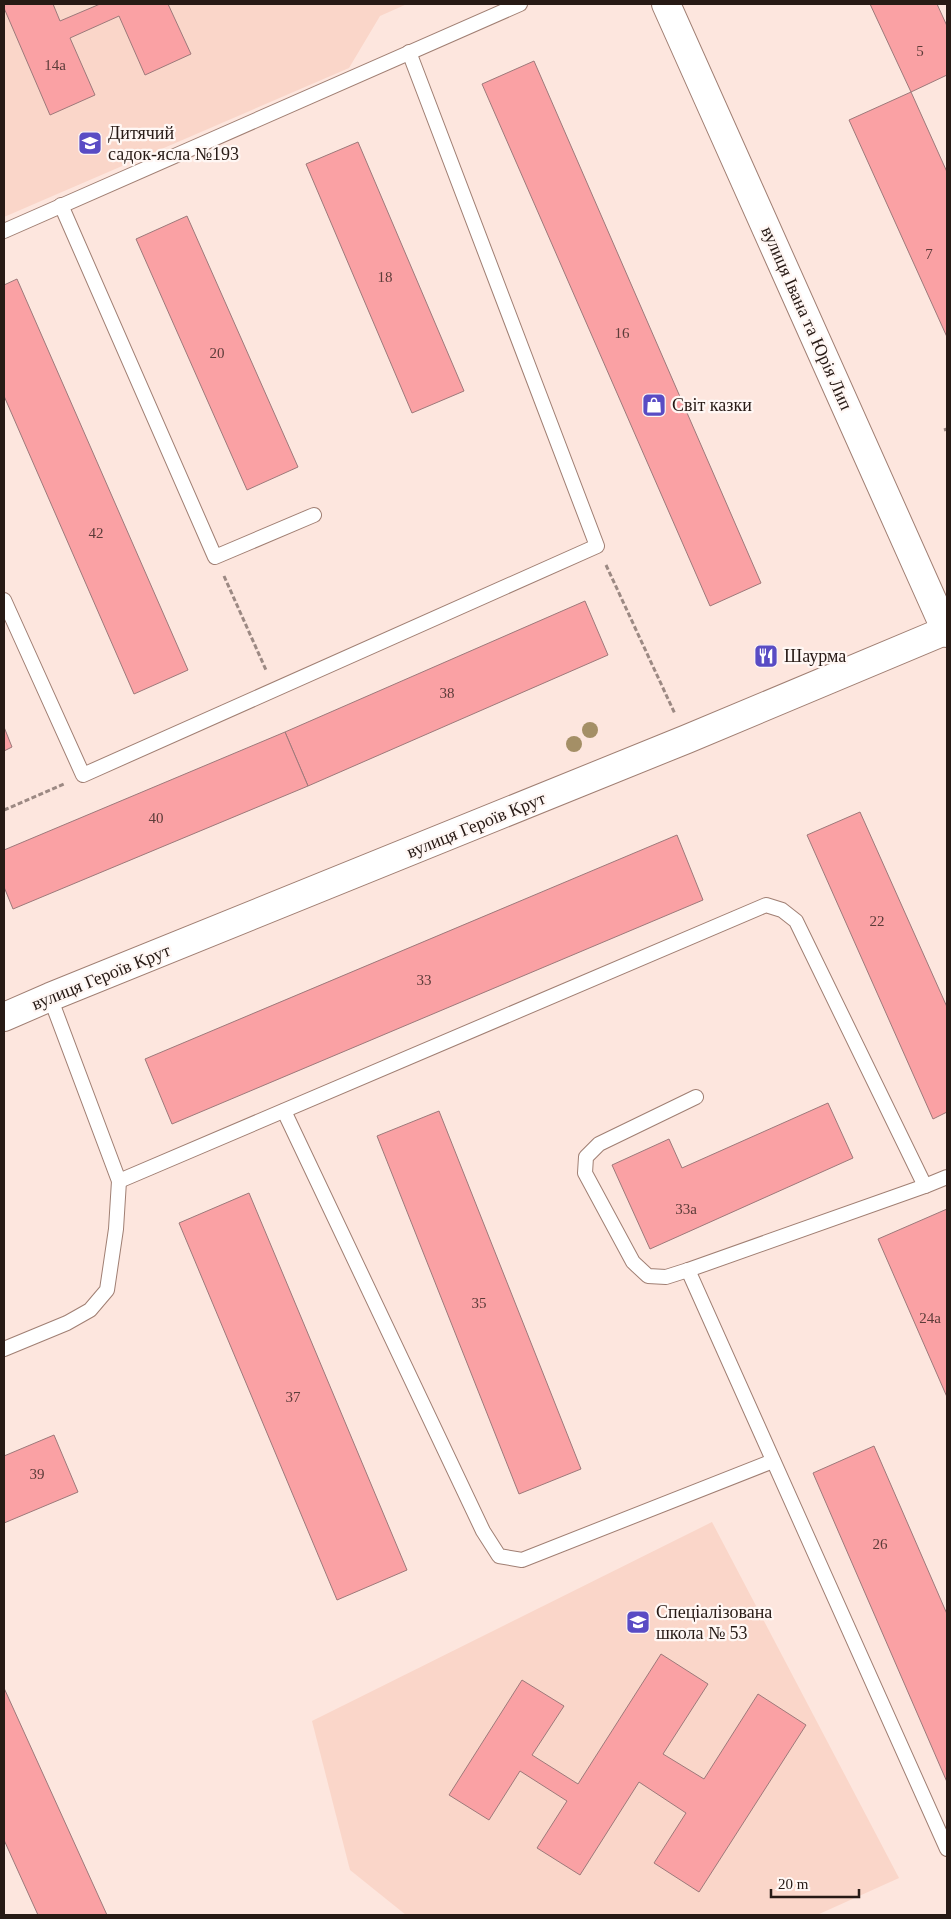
<svg xmlns="http://www.w3.org/2000/svg" width="951" height="1919" font-family="Georgia,serif">
<style>
.built{fill:#fad6c9}
.building{fill:#faa1a4;stroke:#9d797a}
.lines{fill:none;stroke-linecap:round;stroke-linejoin:round}
.service-casing{stroke:#a07f73;stroke-width:16}
.minor-casing{stroke:#a07f73;stroke-width:30}
.tertiary-casing{stroke:#a07f73;stroke-width:30}
.path{stroke:#9c8983;stroke-width:3;stroke-dasharray:5 2.5;stroke-linecap:butt}
.service{stroke:#fff;stroke-width:14}
.minor{stroke:#fff;stroke-width:28}
.tertiary{stroke:#fff;stroke-width:28}
.tree{fill:#a48f66}
.labels{text-anchor:middle;dominant-baseline:central;stroke-width:4.5;stroke-linejoin:round;paint-order:stroke}
.number-label{font-size:15px;fill:#5c3c39}
.poi-label{font-size:18px;fill:#271a15;stroke:#fff7f4;text-anchor:start}
.street-label{font-size:18px;fill:#271a15;stroke:#fff7f4}
</style>
<rect width="100%" height="100%" fill="#fde6de"/>
<g class="built">
<path d="M4 4H407L380 16 349 68 4 217Z"/>
<path d="M712 1522 899 1878 817 1915H406L350 1870 312 1721Z"/>
</g>
<g class="building">
<path d="M4 4H53L60 21 100 4H168L191 54 145 75 119 16 70 38 95 95 50 115 4 8Z"/>
<path d="M870 4H937L947 26V75L911 92Z"/>
<path d="M534 61 761 583 710 606 482 84Z"/>
<path d="M911 92 947 172V337L849 120Z"/>
<path d="M358 142 464 391 412 413 306 164Z"/>
<path d="M187 216 298 467 247 490 136 239Z"/>
<path d="M17 279 188 670 134 694 4 396V285Z"/>
<path d="M585 601 608 655 308 786 285 732Z"/>
<path d="M4 727 12 747 4 751Z"/>
<path d="M285 732 308 786 13 909 4 887V850Z"/>
<path d="M860 812 947 1007V1112L933 1119 807 835Z"/>
<path d="M677 835 703 900 172 1124 145 1059Z"/>
<path d="M828 1103 853 1158 650 1249 612 1165 669 1139 682 1168Z"/>
<path d="M439 1111 581 1469 519 1494 377 1136Z"/>
<path d="M249 1193 407 1570 337 1600 179 1223Z"/>
<path d="M947 1209V1397L878 1239Z"/>
<path d="M54 1435 78 1492 4 1523V1456Z"/>
<path d="M874 1446 947 1614V1782L813 1473Z"/>
<path d="M661 1654 708 1684 663 1754 704 1779 758 1694 806 1725 699 1892 654 1863 686 1813 639 1782 580 1875 537 1848 567 1801 520 1771 489 1820 449 1795 522 1680 564 1706 532 1755 578 1784Z"/>
<path d="M4 1688 107 1915H38L4 1840Z"/>
</g>
<g class="lines">
<g class="service-casing">
<g id="service">
<path d="M61 205 215 557 314 515"/>
<path d="M4 231 520 4"/>
<path d="M4 600 83 775 597 546 409 52"/>
<path d="M696 1097 599 1144 586 1157 585 1173 633 1262 648 1276 666 1277 688 1270 925 1186 947 1177"/>
<path d="M284 1111 483 1531 499 1556 522 1560 773 1461"/>
<path d="M119 1181 766 905 782 910 796 921 925 1186"/>
<path d="M688 1270 947 1849"/>
<path d="M4 1349 67 1323 90 1310 107 1290 116 1229 119 1181 50 997"/>
</g>
</g>
<g class="minor-casing">
<path id="minor" d="M4 1017 50 997 687 739 947 630"/>
</g>
<g class="tertiary-casing">
<path id="tertiary" d="M666 4 947 633"/>
</g>
<g class="path">
<path d="M944 430 947 429"/>
<path d="M606 565 675 714"/>
<path d="M224 576 266 670"/>
<path d="M4 810 64 784"/>
</g>
<use href="#service" class="service"/>
<use href="#minor" class="minor"/>
<use href="#tertiary" class="tertiary"/>
</g>
<g class="tree">
<circle cx="590" cy="730" r="8"/>
<circle cx="574" cy="744" r="8"/>
</g>
<defs>
<g id="school-square" transform="scale(1.25)"><rect x="-9" y="-9" width="18" height="18" rx="4" fill="#594cc4" stroke="#fff7f4"/><path d="M0-5L7-2L0 1L-7-2ZM-4 1L0 2.5L4 1V4Q0 6-4 4Z" fill="#fff"/></g>
<g id="shop-square" transform="scale(1.25)"><rect x="-9" y="-9" width="18" height="18" rx="4" fill="#594cc4" stroke="#fff7f4"/><path d="M-5-2.5h2.3a2.7 3.5 0 0 1 5.4 0H5L5.5 6h-11ZM-1.5-2.5h3a1.5 2.3 0 0 0-3 0Z" fill="#fff"/></g>
<g id="restaurant-square" transform="scale(1.25)"><rect x="-9" y="-9" width="18" height="18" rx="4" fill="#594cc4" stroke="#fff7f4"/><path d="M-5-6h1v4h1v-4h1v4h1v-4h1v5L-1.5 .5V6h-2V.5L-5-1ZM5-6V6H3V1.5H1.5Q1.5-4 5-6Z" fill="#fff"/></g>
</defs>
<g fill-rule="evenodd">
<use href="#school-square" x="90" y="143"/>
<use href="#shop-square" x="654" y="405"/>
<use href="#restaurant-square" x="766" y="656"/>
<use href="#school-square" x="638" y="1622"/>
</g>
<g class="labels">
<g class="number-label">
<text x="920" y="51">5</text>
<text x="55" y="65">14а</text>
<text x="929" y="254">7</text>
<text x="385" y="277">18</text>
<text x="622" y="333">16</text>
<text x="217" y="353">20</text>
<text x="96" y="533">42</text>
<text x="447" y="693">38</text>
<text x="156" y="818">40</text>
<text x="877" y="921">22</text>
<text x="424" y="980">33</text>
<text x="686" y="1209">33а</text>
<text x="479" y="1303">35</text>
<text x="930" y="1318">24а</text>
<text x="293" y="1397">37</text>
<text x="37" y="1474">39</text>
<text x="880" y="1544">26</text>
</g>
<g class="poi-label">
<text x="108" y="133">Дитячий<tspan x="108" dy="21">садок-ясла №193</tspan></text>
<text x="672" y="405">Світ казки</text>
<text x="784" y="656">Шаурма</text>
<text x="656" y="1612">Спеціалізована<tspan x="656" dy="21">школа № 53</tspan></text>
</g>
<g class="street-label">
<text transform="translate(807 318) rotate(66)">вулиця Івана та Юрія Лип</text>
<text transform="translate(476 825) rotate(-22)">вулиця Героїв Крут</text>
<text transform="translate(101 977) rotate(-22)">вулиця Героїв Крут</text>
</g>
</g>
<rect width="951" height="1919" fill="none" stroke="#271a15" stroke-width="10"/>
<path d="M771 1889v8h88v-8" fill="none" stroke="#271a15" stroke-width="2.5"/>
<text x="778" y="1889" font-size="15" fill="#271a15" stroke="#fff7f4" stroke-width="4" paint-order="stroke">20 m</text>
</svg>
